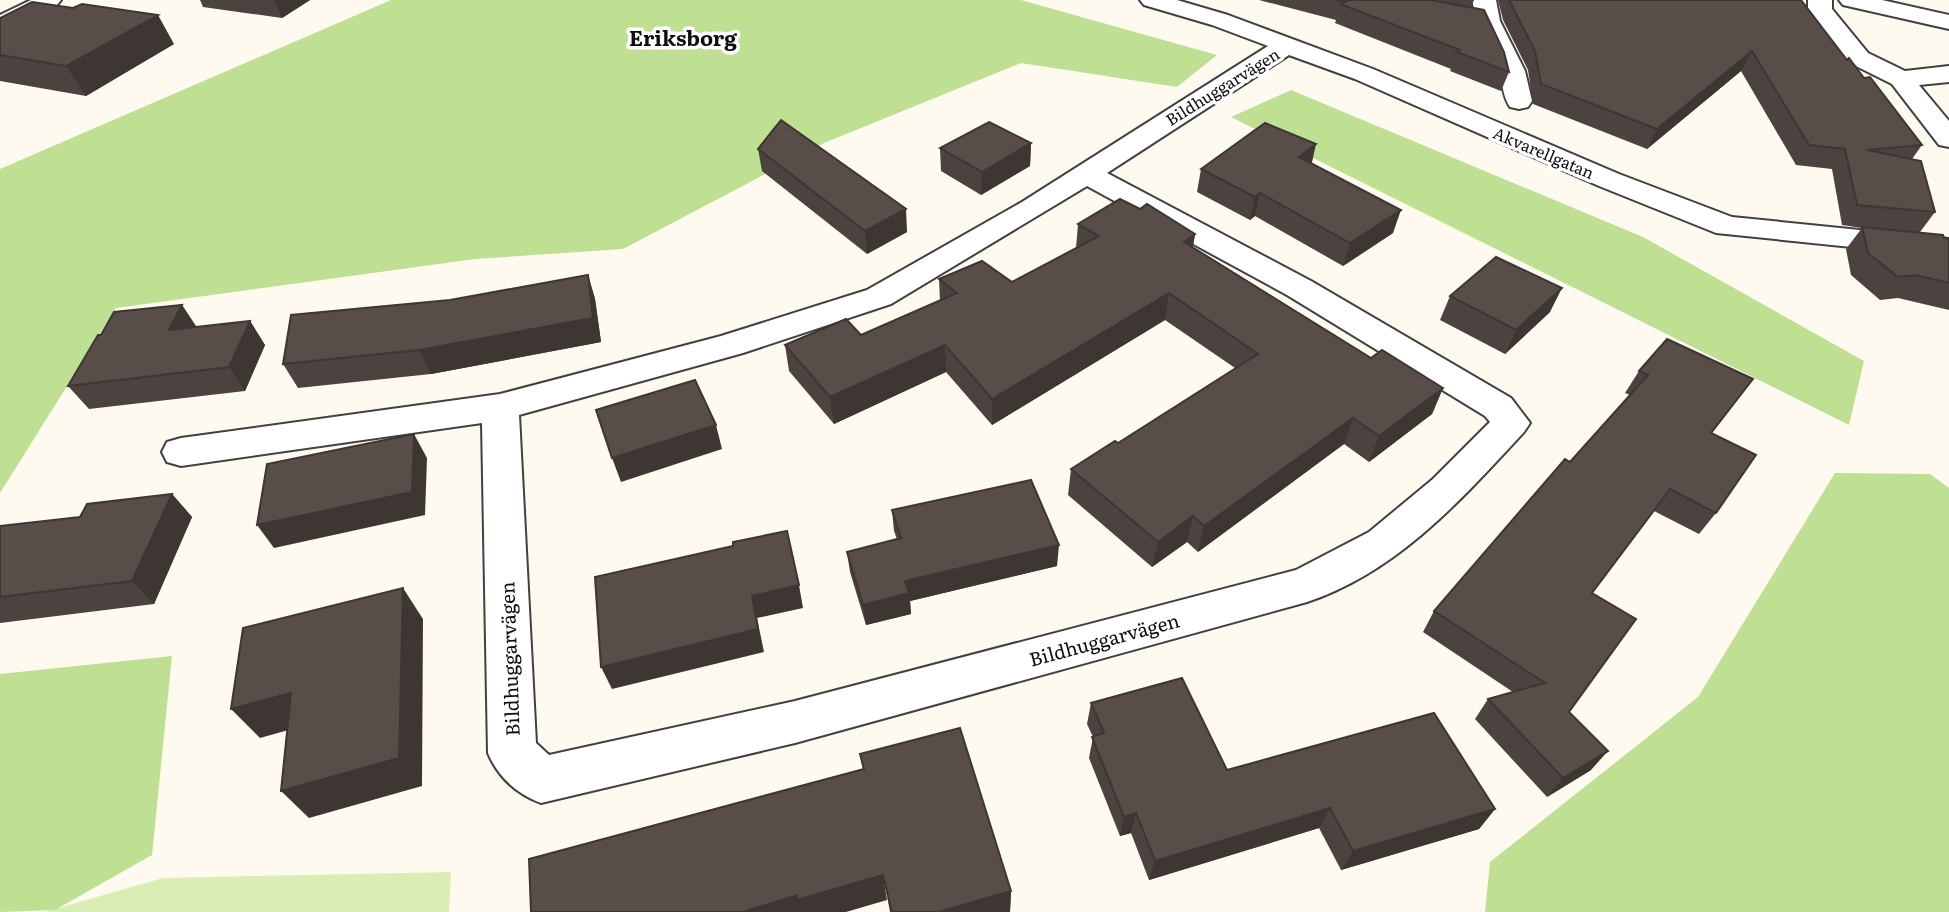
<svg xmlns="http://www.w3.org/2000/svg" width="1949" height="912" font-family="Literata,serif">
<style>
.green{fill:#daeeb4}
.forest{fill:#bfe092}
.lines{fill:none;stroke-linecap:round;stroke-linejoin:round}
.street-casing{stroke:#414141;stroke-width:4}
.street{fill:#fff;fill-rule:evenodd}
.wall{fill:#4c423f}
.shaded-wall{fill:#3e3633}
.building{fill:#584d49;stroke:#3e3633;stroke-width:2}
.labels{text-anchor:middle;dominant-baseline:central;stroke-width:7;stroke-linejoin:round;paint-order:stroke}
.far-street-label{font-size:16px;fill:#0e0e0e;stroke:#fff}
.street-label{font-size:19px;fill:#0e0e0e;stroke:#fff}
.far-district-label{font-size:21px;font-weight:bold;fill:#0e0e0e;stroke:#fff}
</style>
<rect width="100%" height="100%" fill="#fffaef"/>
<path class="green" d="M451 872 449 912H44L163 878Z"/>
<g class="forest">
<path d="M391 0H1021L1217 55 1177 87 1021 63 824 143 623 249 475 259 116 308 0 493V169Z"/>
<path d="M1291 90 1643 237 1864 361 1849 425 1231 117Z"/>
<path d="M1835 473 1930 474 1949 488V912H1485L1490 862 1698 697Z"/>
<path d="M172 656 152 855 55 910 0 912V674Z"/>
</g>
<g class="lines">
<g class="street-casing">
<g id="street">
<path d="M31 0H61L57 5 0 31V15Z"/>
<path d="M1140 0H1177L1228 15 1373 69 1619 174 1732 217 1949 239V257L1716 233 1599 186 1355 79 1289 55 1107 173 1311 281 1511 398 1530 423 1524 432C1461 500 1397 572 1307 602L795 743 541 803C517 794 498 777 488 753L482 423 181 466 167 462 162 452 167 442 181 438 500 394 721 336 867 290 1022 202 1268 46 1212 25 1144 5ZM1087 186 1287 295 1485 416 1490 422 1433 479 1369 532 1296 570 795 701 549 755 536 743 519 415 743 353 891 304Z"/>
<path d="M1472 0H1496L1500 21 1525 71 1532 101 1528 107 1519 109 1510 107C1502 96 1503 81 1498 69 1489 45 1477 25 1472 0Z"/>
<path d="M1808 0H1832V9L1868 53 1905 71 1949 66V82L1919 85 1949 121V147L1939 145 1892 84 1850 63 1808 10Z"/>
<path d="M1839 0H1882L1949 15V29L1843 5Z"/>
</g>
</g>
<use href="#street" class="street"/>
</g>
<g class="wall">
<path d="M200 0H310L282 18 203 7Z"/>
<path d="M1259 0H1431L1460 6 1435 0H1474L1471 8 1509 72 1501 91 1450 71 1451 69 1335 23 1336 20Z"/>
<path d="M1498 0H1801L1847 60 1922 145 1912 159 1935 212 1920 232 1949 239V310L1898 298 1880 300 1851 275 1846 249 1862 228 1842 225 1832 169 1796 165 1741 71 1647 149 1533 104 1528 70 1503 20Z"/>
<path d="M0 18 174 44 86 96 0 81Z"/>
<path d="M1031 143 1030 166 981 195 941 171 940 148Z"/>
<path d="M758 149 907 232 867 254 762 171Z"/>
<path d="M1312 163 1393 233 1343 266 1255 216 1250 220 1197 192 1201 169Z"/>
<path d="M1140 209 1195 234 1193 247 1371 358 1443 388 1432 414 1369 462 1344 444 1198 552 1187 542 1152 567 1068 495 1071 469 1118 443 1235 368 1165 320 992 425 946 372 834 424 789 371 785 345 861 335 940 301 939 279 1012 282 1076 248 1078 224Z"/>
<path d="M588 275 595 299 601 342 431 374 298 388 283 364 450 300Z"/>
<path d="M1450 296 1550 312 1505 354 1440 320Z"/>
<path d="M182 305 196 327 250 321 265 345 245 391 89 409 68 386 101 335Z"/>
<path d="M1639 371 1753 379 1712 433 1716 513 1699 534 1654 511 1592 593 1569 712 1591 770 1547 797 1475 719 1488 699 1513 692 1423 632 1434 611 1630 395 1625 393Z"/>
<path d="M172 494 192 517 154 604 0 623V526L80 517Z"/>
<path d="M892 510 1057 566 910 601 911 614 866 625 850 572 847 552 897 539 894 531Z"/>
<path d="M1091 703 1227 770 1495 809 1479 829 1341 870 1319 828 1149 880 1131 833 1120 836 1089 758 1093 737 1087 724Z"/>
<path d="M860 754 1011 891 1010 912H890Z"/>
</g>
<g class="shaded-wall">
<path d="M274 0H310L282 18Z"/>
<path d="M158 15 174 44 86 96 66 66Z"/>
<path d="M1752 51 1741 71 1647 149 1657 129Z"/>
<path d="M1031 143 1030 166 981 195 982 172Z"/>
<path d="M1316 144 1311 167 1299 157Z"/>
<path d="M1260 193 1255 216 1250 220 1255 197Z"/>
<path d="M906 209 907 232 867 254 865 231Z"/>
<path d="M1401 210 1393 233 1343 266 1350 243Z"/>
<path d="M1195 234 1190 260 1184 242Z"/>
<path d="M588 275 595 299 601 342 431 374 419 350Z"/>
<path d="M1562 288 1550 312 1505 354 1516 330Z"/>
<path d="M1169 293 1165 320 992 425V399Z"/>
<path d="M182 305 198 329 169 330Z"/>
<path d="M250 321 265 345 245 391 229 367Z"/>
<path d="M945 345 946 372 834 424 830 397Z"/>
<path d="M1443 388 1432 414 1369 462 1379 436Z"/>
<path d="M1353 418 1344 444 1198 552 1204 526Z"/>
<path d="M716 425 722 449 621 482 612 458Z"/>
<path d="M414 434 427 458 425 515 274 548 257 525Z"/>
<path d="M172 494 192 517 154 604 132 581Z"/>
<path d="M1193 516 1187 542 1152 567 1158 542Z"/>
<path d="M1059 545 1057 566 910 601 911 614 866 625 863 605 905 581Z"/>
<path d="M799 585 803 608 757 618 764 652 612 689 601 667 752 596Z"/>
<path d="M403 588 423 619 422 786 309 818 281 791Z"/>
<path d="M291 693 317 722 260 738 231 709Z"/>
<path d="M1608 751 1591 770 1547 797 1563 778Z"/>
<path d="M1330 808 1319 828 1149 880 1155 861Z"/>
<path d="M1495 809 1479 829 1341 870 1353 851Z"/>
<path d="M1136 813 1131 833 1120 836 1124 817Z"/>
<path d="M883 875 887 900 846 912H743L797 895Z"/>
<path d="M1011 891 1010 912H939Z"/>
</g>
<g class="building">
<path d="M1337 0H1431L1484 10 1504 52 1509 72 1457 52 1460 50 1340 4 1345 2Z"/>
<path d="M1509 0H1801L1847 60 1849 58 1864 78 1870 77 1922 145 1867 150 1921 161 1935 212 1857 205 1845 149 1809 145 1752 51 1657 129 1541 84 1535 51Z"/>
<path d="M32 2 73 8 82 4 158 15 66 66 0 55V18Z"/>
<path d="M781 120 906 209 865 231 758 149Z"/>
<path d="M989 122 1031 143 982 172 940 148Z"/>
<path d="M1265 123 1316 144 1299 157 1401 210 1350 243 1260 193 1255 197 1201 169Z"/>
<path d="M1120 199 1140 209 1147 204 1195 234 1184 242 1371 358 1382 350 1443 388 1379 436 1353 418 1204 526 1193 516 1158 542 1071 469 1115 441 1118 443 1258 354 1169 293 992 399 945 345 830 397 785 345 846 319 861 335 957 293 939 279 982 261 1012 282 1099 236 1078 224Z"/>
<path d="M1862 227 1943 235 1944 238 1949 239V283L1916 275 1898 277 1868 253Z"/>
<path d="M1496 257 1562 288 1516 330 1450 296Z"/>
<path d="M588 275 593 318 419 350 283 364 291 315 450 300Z"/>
<path d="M182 305 169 330 250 321 229 367 68 386 98 335H101L114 312Z"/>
<path d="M1667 339 1753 379 1711 433 1756 455 1716 513 1670 489 1592 593 1636 619 1569 712 1608 751 1563 778 1488 699 1545 683 1434 611 1565 459 1570 462 1648 375 1639 371Z"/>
<path d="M695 380 716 425 612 458 596 410Z"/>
<path d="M414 434 412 492 257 525 267 464Z"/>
<path d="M1031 480 1059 545 905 581 909 593 863 605 847 552 901 538 892 510Z"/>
<path d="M172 494 132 581 0 597V526L80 517 87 504Z"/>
<path d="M787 531 799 585 752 596 758 629 601 667 595 577 733 546V542Z"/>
<path d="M403 588 399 758 281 791 291 693 231 709 243 628Z"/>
<path d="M1182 678 1227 770 1434 713 1495 809 1353 851 1330 808 1155 861 1136 813 1124 817 1092 737 1104 733 1091 703Z"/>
<path d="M960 728 1011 891 939 912H892L883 875 797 900V895L743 912H531L529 859 864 769 860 754Z"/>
</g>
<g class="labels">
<g class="far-street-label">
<text transform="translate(1222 86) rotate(-32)">Bildhuggarvägen</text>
<text transform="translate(1544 152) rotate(23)">Akvarellgatan</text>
</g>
<g class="street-label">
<text transform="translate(1104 639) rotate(-15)">Bildhuggarvägen</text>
<text transform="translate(509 659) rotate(-92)">Bildhuggarvägen</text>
</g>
<g class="far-district-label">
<text x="683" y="36">Eriksborg</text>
</g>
</g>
</svg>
